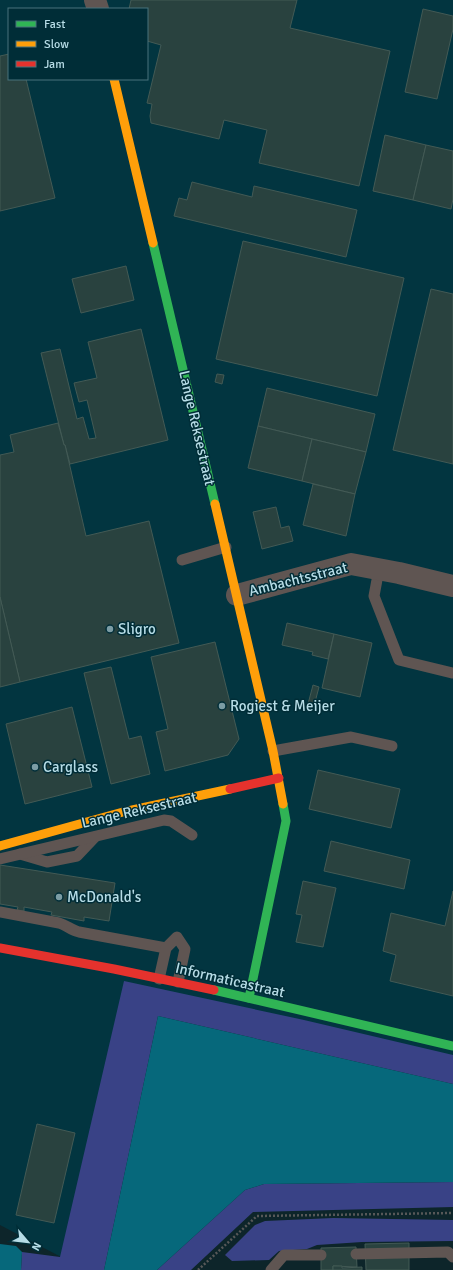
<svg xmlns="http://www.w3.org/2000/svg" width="453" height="1270" font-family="Signika,sans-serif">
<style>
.built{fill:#023540;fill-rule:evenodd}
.green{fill:#394286}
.water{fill:#06687b}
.building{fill:#29423f;stroke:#435a55}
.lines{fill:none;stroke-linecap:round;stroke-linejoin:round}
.path{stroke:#575858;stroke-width:2.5;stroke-dasharray:2 2;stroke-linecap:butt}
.lane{stroke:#5f5552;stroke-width:11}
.street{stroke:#5f5552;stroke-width:22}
.fast{stroke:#30b455;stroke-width:9}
.slow{stroke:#ff9f0a;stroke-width:9}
.jam{stroke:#e5322d;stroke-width:9}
.poi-dot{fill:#7b9ca4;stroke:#002d37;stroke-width:1.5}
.labels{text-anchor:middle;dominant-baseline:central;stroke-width:3;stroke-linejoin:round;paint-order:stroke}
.street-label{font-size:15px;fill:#b6dce6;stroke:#002d37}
.poi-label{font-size:15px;fill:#b6dce6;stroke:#002d37;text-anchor:start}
</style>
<rect width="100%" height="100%" fill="#0d252a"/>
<path class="built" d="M0 0H453V1083L157 1015 86 1270 0 1225ZM9 9H147V79H9Z"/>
<g class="green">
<path d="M124 981 304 1020 453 1055V1084L158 1016 104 1270H21L22 1252 60 1257Z"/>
<path d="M453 1182V1207L253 1212 191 1270H157L245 1190 264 1184Z"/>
<path d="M333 1218 453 1220V1241L362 1242 317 1245 307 1249 279 1251 269 1260 232 1261 225 1255 255 1225 265 1221Z"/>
</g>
<g class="water">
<path d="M158 1016 453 1084V1182L264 1184 245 1190 157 1270H104Z"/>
<path d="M0 1244 16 1246 22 1252 21 1270H0Z"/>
</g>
<g class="building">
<path d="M131 0H297L290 28 390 51 359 186 259 163 267 130 224 120 219 139 151 123 150 116 152 104 147 103 161 45 147 41V9H129Z"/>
<path d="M423 9 453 16V29L437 99 405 92Z"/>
<path d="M9 54V79H26L55 198 0 211V56Z"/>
<path d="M385 135 426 145 413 200 373 191Z"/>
<path d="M426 145 453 151V199L451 209 413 200Z"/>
<path d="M192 182 252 197 254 186 357 210 346 257 174 216 179 198 187 200Z"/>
<path d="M243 241 404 278 377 396 216 359Z"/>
<path d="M126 266 134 300 81 313 72 279Z"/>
<path d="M431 289 453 294V464L393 450Z"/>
<path d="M141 329 168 440 70 464 65 445H64L41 353 60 349 77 419 83 417 89 439 96 438 87 400 79 402 74 383 97 378 88 342Z"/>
<path d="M217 374 224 375 222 384 215 382Z"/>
<path d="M267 388 375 414 366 452 258 426Z"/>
<path d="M58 423 64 445H65L86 536 149 521 179 643 20 682 0 597V455L14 452 10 435Z"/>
<path d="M258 426 312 439 302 481 248 468Z"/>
<path d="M312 439 366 452 355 494 302 481Z"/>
<path d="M313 484 355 494 346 536 303 525Z"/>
<path d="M276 507 281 528 289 526 293 541 262 549 253 512Z"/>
<path d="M0 597 20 682 0 687Z"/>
<path d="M287 623 334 634 328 659 312 655 313 652 282 645Z"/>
<path d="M334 634 372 643 360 697 322 688Z"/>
<path d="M215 642 239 739 228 755 165 771 156 732 168 729 151 657Z"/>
<path d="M111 667 129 739 141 736 150 774 111 784 84 673Z"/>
<path d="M313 685 319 687 314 706 308 704Z"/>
<path d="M72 707 92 787 25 804 6 724Z"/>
<path d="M318 770 400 789 391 828 309 809Z"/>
<path d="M331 841 410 860 404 889 324 871Z"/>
<path d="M0 865 115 883 109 921 84 917V921L51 915 52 912 24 907V911L17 910 18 907 0 904Z"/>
<path d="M303 881 336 888 323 947 296 942 302 915 296 914Z"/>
<path d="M453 891V996L390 981 396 955 383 951 391 913 445 926Z"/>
<path d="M37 1124 75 1133 54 1223 16 1215Z"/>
<path d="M409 1243V1270H366L365 1244Z"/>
<path d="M356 1247 357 1267 333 1266V1270H321V1248Z"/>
<path d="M333 1266H342V1268L362 1267V1270H333Z"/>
</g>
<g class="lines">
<path class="path" d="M198 1270 257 1216 453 1213"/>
<g class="lane">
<path d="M182 560 226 547"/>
<path d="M379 569 374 596 399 660 452 673"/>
<path d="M273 751 351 737 392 746"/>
<path d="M20 854 47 862 77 856 95 837"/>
<path d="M0 859 164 820 171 821 192 835"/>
<path d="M0 912 59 923C66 925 71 930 79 932L166 948"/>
<path d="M159 979 166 948 177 937 185 949 178 982"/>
<path d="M356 1254 448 1252 453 1257"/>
<path d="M271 1270 284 1255H321"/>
</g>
<g class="street">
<path d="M95 0 98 9"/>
<path d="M237 595 351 564 399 573 453 586"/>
</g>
<g class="fast">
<path d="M153 243 215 504"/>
<path d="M214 990 453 1046"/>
<path d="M249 998 286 821 283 804"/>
</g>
<g class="slow">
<path d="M114 79 153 243"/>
<path d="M215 504 273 751 283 804"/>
<path d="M0 846 123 812 230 789"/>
</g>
<g class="jam">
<path d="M230 789 279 778"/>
<path d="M0 948 114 969 214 990"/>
</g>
</g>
<g class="poi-dot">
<circle cx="110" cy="629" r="4"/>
<circle cx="222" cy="706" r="4"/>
<circle cx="35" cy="767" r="4"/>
<circle cx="59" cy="897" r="4"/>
</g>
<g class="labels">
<g class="street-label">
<text transform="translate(197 428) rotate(77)">Lange Reksestraat</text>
<text transform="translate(298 579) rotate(-14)">Ambachtsstraat</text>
<text transform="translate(139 810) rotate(-13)">Lange Reksestraat</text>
<text transform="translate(230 980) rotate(13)">Informaticastraat</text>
</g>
<g class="poi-label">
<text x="118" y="629">Sligro</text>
<text x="230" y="706">Rogiest &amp; Meijer</text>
<text x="43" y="767">Carglass</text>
<text x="67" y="897">McDonald's</text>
</g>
</g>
<rect x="8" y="8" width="140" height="72" fill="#002d37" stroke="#49737d"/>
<rect x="16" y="21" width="20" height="6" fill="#30b455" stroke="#49737d"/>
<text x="44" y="28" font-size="12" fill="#b6dce6">Fast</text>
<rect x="16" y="41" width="20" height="6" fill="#ff9f0a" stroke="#49737d"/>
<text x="44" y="48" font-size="12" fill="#b6dce6">Slow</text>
<rect x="16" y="61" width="20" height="6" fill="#e5322d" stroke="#49737d"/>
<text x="44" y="68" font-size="12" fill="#b6dce6">Jam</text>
<g transform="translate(28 1242) rotate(118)" stroke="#002d37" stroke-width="3" paint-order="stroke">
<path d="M0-3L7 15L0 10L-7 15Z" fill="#b6dce6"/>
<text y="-6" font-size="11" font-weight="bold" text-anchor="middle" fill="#b6dce6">N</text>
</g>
</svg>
